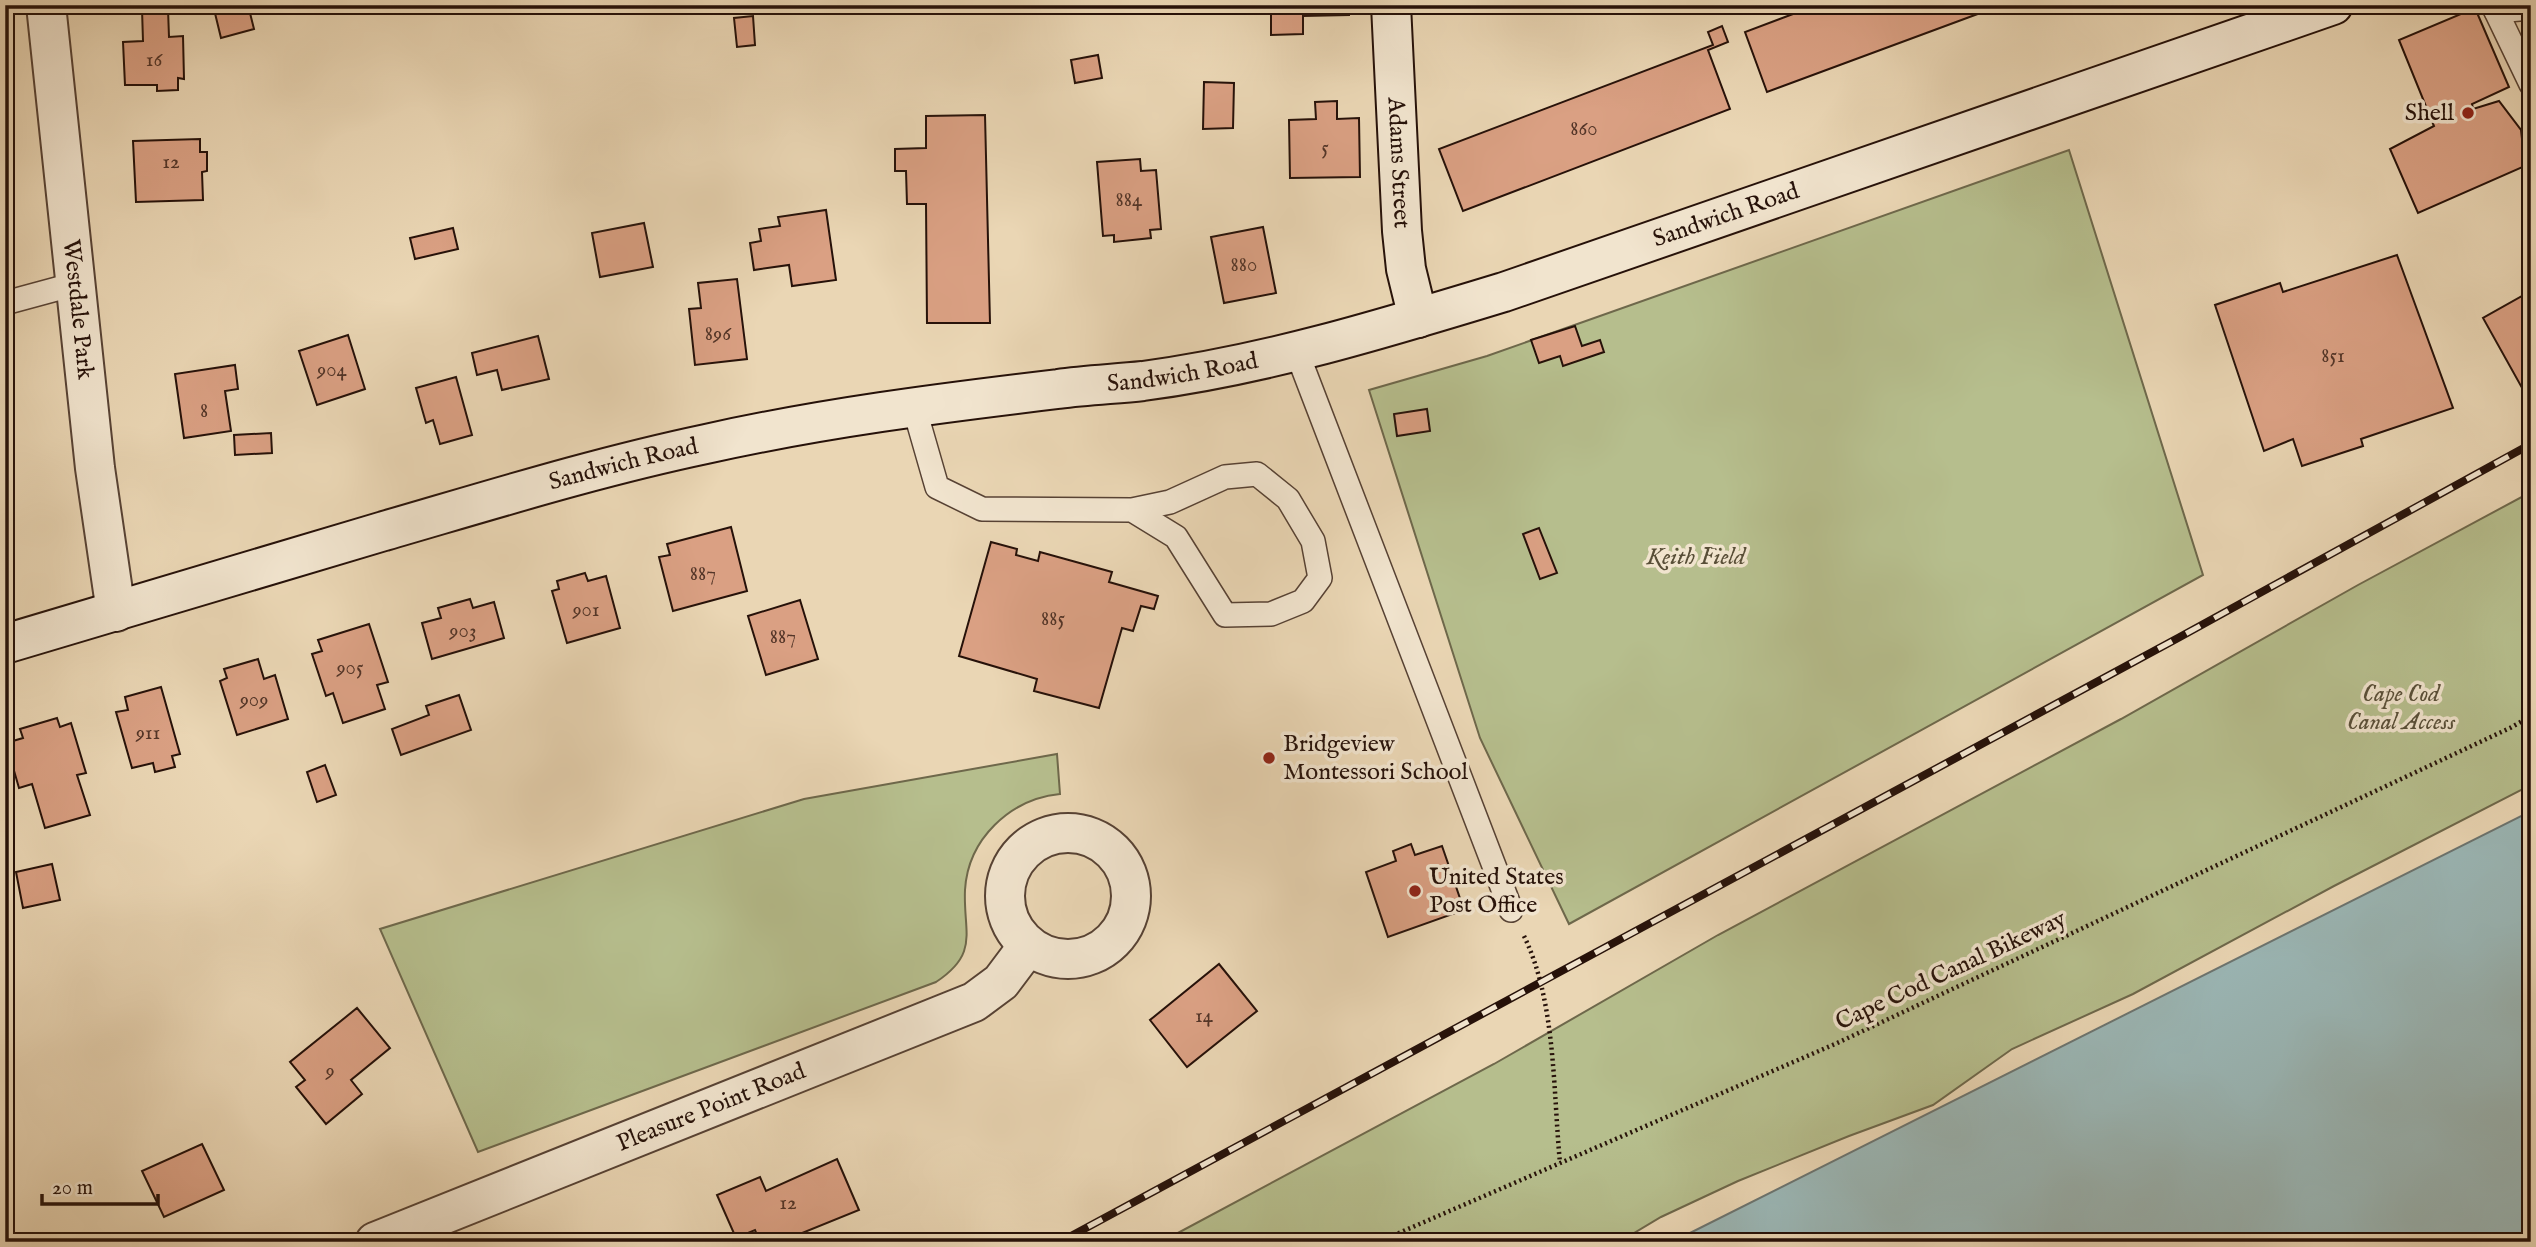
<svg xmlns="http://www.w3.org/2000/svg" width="2536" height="1247" font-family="'IM FELL English',serif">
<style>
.green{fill:#b6be8d;stroke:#6e684b;stroke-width:2}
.water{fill:#9bb7b6;stroke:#6c7571;stroke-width:2}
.building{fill:#daa083;stroke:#261109;stroke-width:2}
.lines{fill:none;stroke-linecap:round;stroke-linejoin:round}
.service-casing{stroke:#574234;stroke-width:26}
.minor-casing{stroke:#574234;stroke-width:42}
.secondary-casing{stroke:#261109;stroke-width:42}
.path{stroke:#261109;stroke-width:4.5;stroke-dasharray:2 3.5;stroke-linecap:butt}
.service{stroke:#f1e4ce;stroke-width:23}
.minor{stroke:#f1e4ce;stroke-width:38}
.secondary{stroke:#f1e4ce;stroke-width:38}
.rail-casing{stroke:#261109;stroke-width:8}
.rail{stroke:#f1e4ce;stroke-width:5;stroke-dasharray:16;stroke-linecap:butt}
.poi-dot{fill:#8f2418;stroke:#f1e4ce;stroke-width:2.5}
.labels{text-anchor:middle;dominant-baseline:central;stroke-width:7;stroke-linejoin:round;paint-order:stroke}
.number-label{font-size:21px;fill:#533528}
.poi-label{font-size:24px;fill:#261109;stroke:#f1e4ce;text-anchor:start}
.street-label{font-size:24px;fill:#261109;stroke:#f1e4ce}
.park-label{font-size:24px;font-style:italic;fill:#584e37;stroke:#f1e4ce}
</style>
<rect width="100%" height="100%" fill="#ead6b4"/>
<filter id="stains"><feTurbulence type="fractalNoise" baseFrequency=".00286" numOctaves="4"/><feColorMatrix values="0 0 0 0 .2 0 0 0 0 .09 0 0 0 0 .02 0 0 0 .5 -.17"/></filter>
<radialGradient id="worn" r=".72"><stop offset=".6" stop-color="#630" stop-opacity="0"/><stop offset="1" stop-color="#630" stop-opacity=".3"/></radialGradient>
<g class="green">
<path d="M2069 150 2203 575 1569 924 1480 738 1369 390 1487 356Z"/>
<path d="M2531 492V785L2334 886 2133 994 2012 1049 1933 1105 1849 1136 1738 1181 1661 1217 1619 1242H1161L1494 1064 1718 935 2121 719 2358 585Z"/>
<path d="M1057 754 1060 794C1010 799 968 839 965 890 963 932 980 953 936 982L478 1152 380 929 804 799Z"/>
</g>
<path class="water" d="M2531 811V1242H1672Z"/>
<g class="building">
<path d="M213 5H248L254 29 221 38Z"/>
<path d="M1271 5H1349V15L1303 16V34L1271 35Z"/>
<path d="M1817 5H2002L1767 92 1745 32Z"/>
<path d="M2475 8 2509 87 2472 104 2473 109 2499 101 2521 130 2525 166 2418 213 2390 149 2434 126 2399 40Z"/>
<path d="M142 9H168L169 37 183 36 184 79 178 78V90L157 91V85H125L123 42 143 41Z"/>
<path d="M753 16 755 45 737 47 734 18Z"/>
<path d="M1722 26 1728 42 1708 50 1730 109 1463 211 1439 149 1713 45 1708 32Z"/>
<path d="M1098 55 1102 78 1075 83 1071 60Z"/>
<path d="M1204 82 1234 83 1233 128 1203 129Z"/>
<path d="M1337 101V119L1359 118 1360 177 1290 178 1289 120 1316 119 1315 102Z"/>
<path d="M985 115 990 323H927L926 204H907L906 171H895V149L926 148V116Z"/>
<path d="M200 139V152H207V171L202 172 203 200 136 202 133 141Z"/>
<path d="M1140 159 1141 171 1156 170 1161 229 1150 230 1151 238 1114 242V235L1103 236 1097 162Z"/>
<path d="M826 210 836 280 792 286 789 265 754 270 750 243 761 241 759 229 780 226 778 217Z"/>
<path d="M644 223 653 267 600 277 592 233Z"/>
<path d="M1263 227 1276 293 1224 303 1211 237Z"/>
<path d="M453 228 458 249 415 259 410 238Z"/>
<path d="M2397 255 2453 408 2361 439 2363 446 2302 466 2293 439 2264 451 2215 305 2280 283 2283 292Z"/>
<path d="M737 279 747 359 695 365 689 309 701 308 698 283Z"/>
<path d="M2531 291V404L2483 318Z"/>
<path d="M1575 326 1582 346 1600 340 1604 352 1563 366 1560 356 1539 363 1531 340Z"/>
<path d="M348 335 365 389 317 405 299 351Z"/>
<path d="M538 336 549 379 502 390 497 370 477 375 472 353Z"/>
<path d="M235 365 238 389 225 391 231 431 184 438 175 374Z"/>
<path d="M456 377 472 435 440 444 433 420 426 423 416 388Z"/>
<path d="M1427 409 1430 431 1397 436 1394 414Z"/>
<path d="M271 433 272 453 235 455 234 435Z"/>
<path d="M731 527 747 591 673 611 659 557 670 555 667 544Z"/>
<path d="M1539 528 1557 573 1540 579 1523 534Z"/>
<path d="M991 542 1017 549 1016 555 1038 561 1040 552 1112 572 1109 582 1158 596 1154 609 1141 606 1133 631 1122 628 1099 708 1034 691 1037 679 959 656Z"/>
<path d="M585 573 588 581 606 576 620 628 567 643 552 591 559 589 557 581Z"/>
<path d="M470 599 473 608 494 602 504 638 432 659 422 623 441 618 438 608Z"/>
<path d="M800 600 818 659 766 675 748 616Z"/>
<path d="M369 624 388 682 377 685 385 709 343 723 333 693 326 696 312 654 322 651 318 640Z"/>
<path d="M258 659 264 679 275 675 288 719 237 735 220 681 227 678 224 669Z"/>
<path d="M161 687 180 754 172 756 175 767 155 772 153 763 132 768 116 712 128 710 125 697Z"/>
<path d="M459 695 471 730 401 755 392 729 429 715 426 706Z"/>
<path d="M57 718 60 727 71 723 86 773 77 775 90 815 45 828 32 784 19 788 6 743 23 738 20 729Z"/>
<path d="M325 765 336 795 317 802 307 772Z"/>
<path d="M1411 844 1415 855 1442 846 1464 910 1388 937 1366 872 1396 861 1393 851Z"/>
<path d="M52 864 60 900 23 908 16 872Z"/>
<path d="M1219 964 1257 1011 1187 1067 1150 1020Z"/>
<path d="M357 1008 390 1048 351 1080 362 1094 326 1124 296 1087 305 1080 290 1062Z"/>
<path d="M202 1144 224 1190 164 1217 142 1171Z"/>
<path d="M837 1159 859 1210 780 1242H760L755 1230 736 1238 717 1195 760 1177 766 1191Z"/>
</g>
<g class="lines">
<g class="service-casing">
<g id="service">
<path d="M2493 5 2531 84"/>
<path d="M2496 11 2531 8"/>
<path d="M5 303 75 284"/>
<path d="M1296 350 1511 910"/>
<path d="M914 407 937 487 982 509 1132 510 1176 537 1225 615 1271 614 1303 601 1320 578 1313 541 1288 499 1257 474 1225 477 1170 502 1132 510"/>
</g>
</g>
<g class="minor-casing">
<g id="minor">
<path id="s1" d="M46 5 95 468 116 612"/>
<circle cx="1068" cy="896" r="63"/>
<path id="s2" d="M375 1242 974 1002 1001 982 1028 946"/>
</g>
</g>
<g class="secondary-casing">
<g id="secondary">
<path id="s3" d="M1391 5 1402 231 1406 269 1418 318"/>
<path id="s4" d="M5 644C132 607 258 569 384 531 491 500 597 467 706 444 822 418 940 403 1058 389 1086 385 1115 384 1143 381 1265 365 1386 328 1504 292L2333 5"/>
</g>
</g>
<g class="path">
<path d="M1524 936C1556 1002 1553 1091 1560 1163"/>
<path d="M1378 1242 1835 1044 2510 728 2531 716"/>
</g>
<use href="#service" class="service"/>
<use href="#minor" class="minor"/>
<use href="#secondary" class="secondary"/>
<g class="rail-casing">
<path id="rail" d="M1060 1242 2178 638 2531 444"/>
</g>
<use href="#rail" class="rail"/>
</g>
<g class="poi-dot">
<circle cx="2468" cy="113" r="7"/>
<circle cx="1269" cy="758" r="7"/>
<circle cx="1415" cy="891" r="7"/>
</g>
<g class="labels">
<g class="number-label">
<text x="154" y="60">16</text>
<text x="1584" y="129">860</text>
<text x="1325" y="148">5</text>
<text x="171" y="162">12</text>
<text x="1129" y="200">884</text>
<text x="1244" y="265">880</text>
<text x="718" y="334">896</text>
<text x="2333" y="356">851</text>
<text x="332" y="370">904</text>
<text x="204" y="411">8</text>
<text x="703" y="574">887</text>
<text x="586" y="610">901</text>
<text x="1053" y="619">885</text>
<text x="463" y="631">903</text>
<text x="783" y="637">887</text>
<text x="350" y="668">905</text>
<text x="254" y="700">909</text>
<text x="148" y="733">911</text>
<text x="1204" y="1016">14</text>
<text x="330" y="1071">9</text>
<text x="788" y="1203">12</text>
</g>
<g class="poi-label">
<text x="2454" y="113" text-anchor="end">Shell</text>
<text x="1283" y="744">Bridgeview<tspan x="1283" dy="28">Montessori School</tspan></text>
<text x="1429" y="877">United States<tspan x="1429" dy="28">Post Office</tspan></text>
</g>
<g class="street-label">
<text stroke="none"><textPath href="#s3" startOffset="158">Adams Street</textPath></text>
<text stroke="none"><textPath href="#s4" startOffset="1778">Sandwich Road</textPath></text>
<text stroke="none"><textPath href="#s1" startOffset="306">Westdale Park</textPath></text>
<text stroke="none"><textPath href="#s4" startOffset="1211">Sandwich Road</textPath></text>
<text stroke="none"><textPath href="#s4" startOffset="644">Sandwich Road</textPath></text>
<text transform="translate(1951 971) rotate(-25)">Cape Cod Canal Bikeway</text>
<text stroke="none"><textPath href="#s2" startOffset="362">Pleasure Point Road</textPath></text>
</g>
<g class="park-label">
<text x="1696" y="557">Keith Field</text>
<text x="2401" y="694">Cape Cod<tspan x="2401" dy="28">Canal Access</tspan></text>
</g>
</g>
<rect width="2536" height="1247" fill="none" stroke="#ead6b4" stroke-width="28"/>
<rect x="7" y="7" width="2522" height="1233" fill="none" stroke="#261109" stroke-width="3.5"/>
<rect x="14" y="14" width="2508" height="1219" fill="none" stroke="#261109" stroke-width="2"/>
<path d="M42 1194v10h116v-10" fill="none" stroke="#261109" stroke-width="3.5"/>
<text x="52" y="1194" font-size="21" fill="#261109" stroke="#f1e4ce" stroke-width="5" paint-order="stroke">20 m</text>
<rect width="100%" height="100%" filter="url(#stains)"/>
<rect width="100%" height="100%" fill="url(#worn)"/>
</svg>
